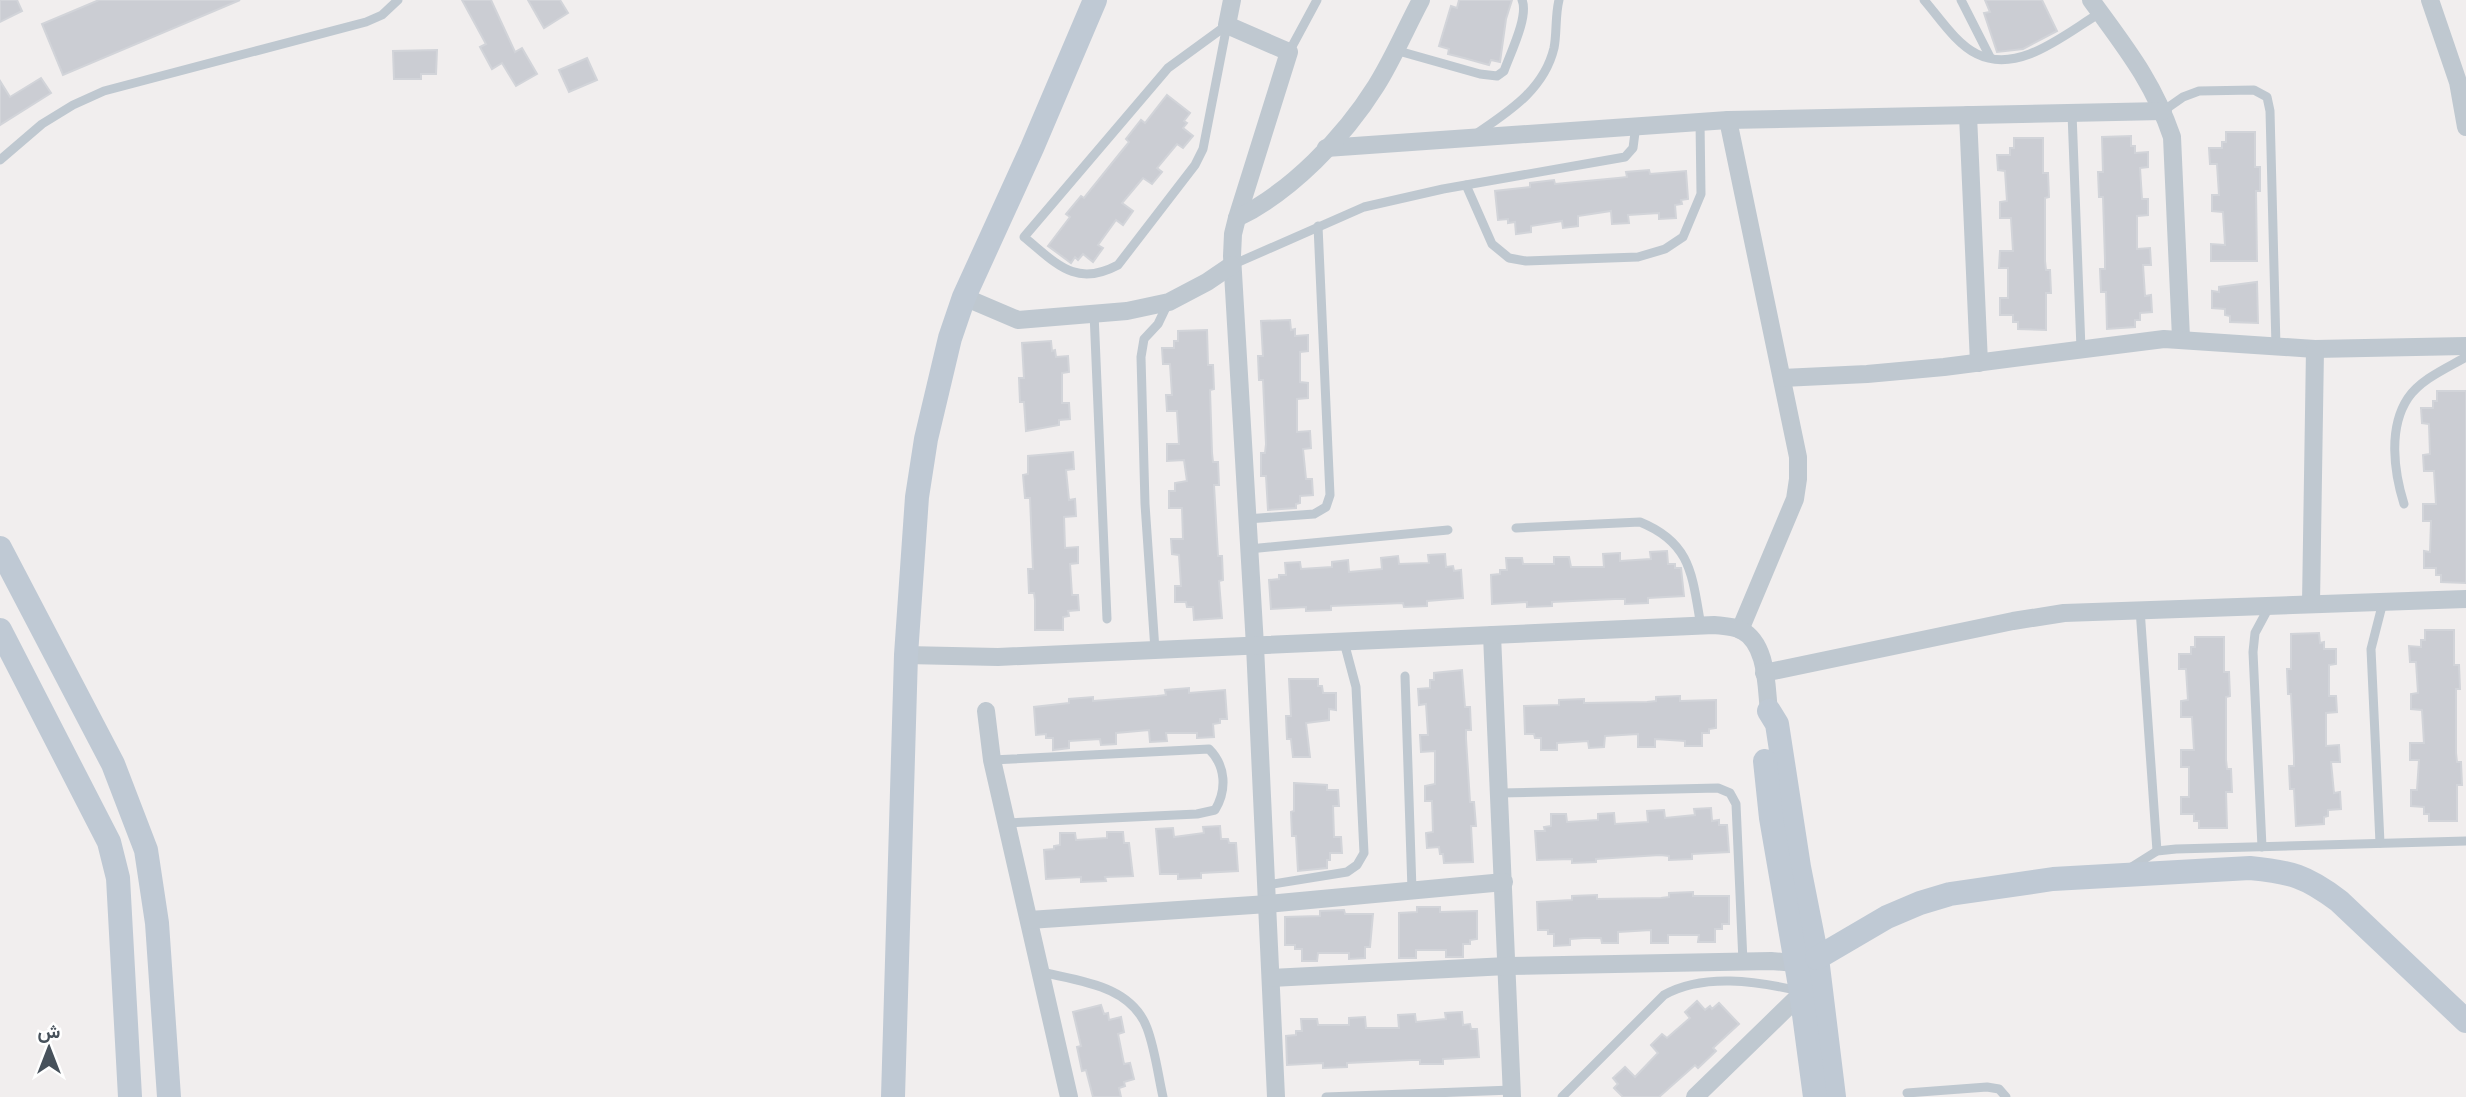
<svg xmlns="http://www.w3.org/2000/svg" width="2466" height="1097" font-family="'Fira Sans Condensed',Vazirmatn,sans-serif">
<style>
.building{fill:#cbcdd3;stroke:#d2d4d9;stroke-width:2}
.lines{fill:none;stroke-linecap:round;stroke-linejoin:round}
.lane{stroke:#bfc8d0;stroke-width:9}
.street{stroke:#bfc8d0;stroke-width:18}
.secondary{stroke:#bfc9d4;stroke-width:24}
</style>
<rect width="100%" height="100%" fill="#f1eeee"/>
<g class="building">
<path d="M0 0H17L22 11 0 22Z"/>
<path d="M99 0H240L63 75 42 24Z"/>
<path d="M462 0H491L515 52 522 48 537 74 516 86 502 63 492 69 480 47 486 44Z"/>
<path d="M528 0H560L568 13 544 28Z"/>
<path d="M1459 0H1512L1506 19 1500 62 1491 60 1489 65 1464 58 1448 54 1449 49 1439 46 1451 6 1457 8Z"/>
<path d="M1985 0H2042L2057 31 2023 49 1997 52 1984 13 1990 12Z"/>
<path d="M437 50 436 74H421V79H394L393 51Z"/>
<path d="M587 58 597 80 569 92 559 70Z"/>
<path d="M41 78 51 93 0 125V81L10 97Z"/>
<path d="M1167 95 1190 113 1184 121 1187 123 1183 128 1193 136 1183 148 1177 144 1157 168 1162 172 1152 184 1143 178 1122 203 1133 211 1123 225 1116 220 1098 245 1103 248 1093 262 1083 254 1078 260 1075 257 1071 263 1048 246 1070 217 1066 214 1081 196 1084 198 1125 147 1129 142 1126 139 1141 120 1145 123Z"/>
<path d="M2226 132H2255V167H2260V191H2256L2257 261H2211V244L2225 245 2223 212 2212 211V195H2219L2217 164H2210L2209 148H2222V142H2226Z"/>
<path d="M2131 136V146H2135V153L2148 152V167L2140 168 2142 199H2148V215L2137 216V249L2150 248 2151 265H2143L2145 296 2151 295 2152 312 2140 313V320H2135V327L2107 329 2106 292H2101L2100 269H2105V260L2103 197H2099L2098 172H2103L2102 137Z"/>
<path d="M2014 138H2043V173H2048L2049 197 2045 198V261L2046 270H2050L2051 293H2046V330L2018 329V322H2013V315H2000V298H2008V268H1999L2000 251H2013L2011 218H2000V202L2007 201 2005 171 1998 170 1997 155H2010V148H2014Z"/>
<path d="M1649 170 1650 174 1686 171 1688 199 1681 200 1682 204 1675 205 1676 218 1659 219V213L1628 215 1629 223 1612 224 1611 211 1578 216V226L1563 228 1562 221 1531 226V232L1516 234 1515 222 1508 223V219L1498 220 1495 191 1530 187V183L1554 180 1555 184 1618 178 1627 177 1626 172Z"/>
<path d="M2257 282 2258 323 2230 322V316L2225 315V309L2212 308V291L2219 292V287Z"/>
<path d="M1290 320 1291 330 1295 329V336L1308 335V351L1300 352V382L1308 383V398L1297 399V432L1310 431 1311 448 1303 449 1306 479H1312L1313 495 1300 496V503L1296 504V508L1268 510 1266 476H1261V453H1265L1266 444 1263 380H1259L1258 356H1263L1261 321Z"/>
<path d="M1207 330 1208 365H1213L1214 389 1210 390 1212 453 1213 462H1218L1219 485H1214L1218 556H1222L1223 580 1219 581 1222 618 1194 620 1193 607H1187L1186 602H1175V586H1181L1179 555 1172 554 1171 539H1183L1182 508H1169V491H1175V483L1187 481 1184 460 1167 461V444H1179L1177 411H1167L1166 395H1172L1170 364H1163L1162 348H1174V341H1178V331Z"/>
<path d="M1051 341 1052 351 1055 350 1056 357 1068 356 1069 372 1062 373V403H1069L1070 419 1059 420V425L1026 431 1024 402H1020L1019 378H1024L1022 343Z"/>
<path d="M2437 391H2466V583L2441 582V575H2436V568H2424V551L2430 552 2431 521H2423V504H2436L2434 471H2424L2423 455 2430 454 2429 424 2422 423 2421 408H2433V401H2437Z"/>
<path d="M1073 452 1074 469 1066 470 1069 500 1075 499 1076 516 1064 517 1065 548 1078 547V563L1070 564 1072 595H1078L1079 610 1068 611 1069 616 1063 617V630H1035V600L1034 593H1029L1028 569H1033L1030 498H1025L1023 475 1028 474V456Z"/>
<path d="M1667 551 1668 564H1675V568H1681L1684 596 1648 598V603L1625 604V599H1615L1552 602V606L1527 607V602L1492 604 1491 575 1500 574V570H1507L1506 558H1522L1523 564H1554V557H1569L1571 567H1604L1603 554 1620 553V561L1651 559 1650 552Z"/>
<path d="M1445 554 1446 567 1453 566 1454 571 1461 570 1463 598 1427 601V606L1404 607 1403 603 1331 606V610L1306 611V607L1271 609 1269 580 1279 579V575H1286L1285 563 1300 562 1301 569 1332 567V562L1348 560 1349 572 1382 569 1381 558 1398 556 1399 564 1429 563 1428 555Z"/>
<path d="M2425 630H2454V665H2459L2460 689H2456V753L2457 762H2461L2462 785H2457V821H2429V814H2424V807L2411 806V790H2417L2419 760H2410V743H2424L2422 710 2411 709V694L2418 693 2416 662H2410L2409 646 2421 647V640H2425Z"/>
<path d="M2319 633 2320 643 2324 642V649H2336V664L2329 665V696H2336L2337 712 2326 713V746L2339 745 2340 762H2331L2334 793 2340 792 2341 809 2328 810V816L2324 817V824L2296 826 2294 789H2290L2289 766H2294V757L2291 694H2288L2287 669H2291V634Z"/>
<path d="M2195 637H2224V672H2229L2230 696 2226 697V760L2227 769H2231L2232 792H2226L2227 828H2199V821H2194V814H2181V797H2189V767H2181V750H2194L2192 717H2181V701L2188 700 2186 669H2179V654H2191V647H2195Z"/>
<path d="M1462 670 1465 707H1470L1471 730H1466V739L1470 802H1474L1476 826H1471L1473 862 1444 863 1443 854H1440L1439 847 1427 848 1426 833 1433 832 1432 801H1425V786L1435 784V751L1421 752 1420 735H1428L1426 704 1419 705 1418 689 1430 688V680H1434V673Z"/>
<path d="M1289 679H1318V686H1322L1323 693H1336V710L1329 709V720L1306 723 1310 757H1293L1291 739H1287L1286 716H1291Z"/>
<path d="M1189 688V693L1225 690 1227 719H1220V723L1213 724 1214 737 1197 738V733H1166L1167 741 1150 742 1149 730 1116 733V744L1101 745 1100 739 1069 741V748L1053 750V738H1046V734L1036 735 1034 707 1069 703V699L1093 697V701L1157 696 1166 695 1165 690Z"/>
<path d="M1680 696V701L1716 700V728L1709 729V733H1702V746H1685V741L1655 739V747H1638V734L1605 736 1604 747 1589 748 1588 741 1557 743V750H1541V738H1535L1534 734H1525L1524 706 1559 705V700L1584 699V703L1647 702 1656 701V697Z"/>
<path d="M1294 783 1327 785V790H1338L1339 806H1333L1334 837H1341L1342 853H1330V860H1327V868L1298 871 1296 836H1292L1291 812 1294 811Z"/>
<path d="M1711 808 1712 821 1719 820V825H1727L1729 852 1692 854V859L1669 860V856L1660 855 1596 859V862L1572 863V859L1537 860 1535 831H1545L1544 827 1551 826V814H1566L1567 822 1598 820V814L1614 813 1615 824 1648 822 1647 811 1664 810 1665 818 1695 815 1694 809Z"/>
<path d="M1220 826 1221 839H1228L1229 843H1236L1238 871 1201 873V878L1178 879V874H1160L1156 829 1173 828 1174 837 1204 833 1203 827Z"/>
<path d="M1107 832H1123L1124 843H1129L1133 876 1105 877 1106 881 1081 882V877L1046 879 1044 850 1054 849V846L1060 845V833H1075L1076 840 1107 838Z"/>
<path d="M1693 892V896H1729V924H1722V929H1715V942H1698L1699 935H1668V943H1651V930L1618 932V943H1602L1601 938H1584L1570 939V945L1554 946V934H1548V930H1538L1537 902 1572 900V896L1597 895V899L1661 898 1669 897V893Z"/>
<path d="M1417 907H1440V912L1477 911V939L1470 940V944H1463V957H1446V950H1416V958H1399V913L1417 912Z"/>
<path d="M1344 910 1345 914H1373L1370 947H1365V958L1349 959V953H1318L1317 961H1302V949H1295V945H1285V917L1320 916V911Z"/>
<path d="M1697 1001 1705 1010 1710 1006 1712 1009 1719 1003 1739 1024 1713 1048 1716 1051 1698 1068 1695 1065 1659 1097H1623L1614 1088 1618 1084 1613 1078 1625 1067 1635 1077 1658 1053 1651 1045 1662 1034 1667 1038 1690 1018 1685 1012Z"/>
<path d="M1101 1005 1104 1014 1108 1013 1109 1020 1121 1017 1124 1032 1118 1034 1124 1064 1130 1063 1134 1079 1124 1082 1125 1086 1119 1088 1121 1097H1093L1086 1070 1082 1071 1077 1047 1081 1046 1073 1012Z"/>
<path d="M1462 1012 1463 1025 1470 1024 1471 1029H1477L1479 1057 1443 1059V1064H1420V1060H1411L1347 1063V1067L1323 1068V1063L1287 1065 1286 1036 1296 1035V1031H1302L1301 1019H1317L1318 1025H1349V1018L1365 1017 1366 1028H1399L1398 1015 1415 1014 1416 1022 1446 1019 1445 1013Z"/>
</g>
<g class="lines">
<g class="lane">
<path d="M1924 0C1939 17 1956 44 1977 54 2019 75 2066 33 2100 13"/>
<path d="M1961 0 1990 57"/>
<path d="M1227 25 1203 149 1195 165 1118 265C1075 288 1056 263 1024 237L1168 68Z"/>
<path d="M1395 50 1480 74 1497 76 1504 71C1510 54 1529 16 1522 0"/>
<path d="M1289 52 1317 0"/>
<path d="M2163 111 2183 97 2199 91 2254 90 2267 97 2270 111 2276 347"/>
<path d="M2072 113 2081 349"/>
<path d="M1476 134C1508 112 1544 90 1554 48 1557 33 1555 16 1559 0"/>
<path d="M0 160 42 124 73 105 104 91 366 22 382 15 398 0"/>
<path d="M1466 185 1492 244 1509 258 1526 261 1638 257 1665 249 1683 237 1701 194 1700 121"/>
<path d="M1232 265 1364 207 1443 189 1625 157 1633 148 1636 125"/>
<path d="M1094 313 1107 619"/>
<path d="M2404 504C2394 472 2388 428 2408 398 2421 379 2447 368 2466 357"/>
<path d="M1247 519 1314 514 1326 507 1330 495 1318 226"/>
<path d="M1516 528 1640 522C1692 543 1692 576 1701 626"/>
<path d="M1249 549 1448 530"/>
<path d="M2140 609 2157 851"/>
<path d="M1155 650 1145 504 1141 357 1144 339 1158 324 1168 303"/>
<path d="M1405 676 1412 890"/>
<path d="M992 760 1209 749C1226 766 1227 790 1215 810L1197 814 1006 823"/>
<path d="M1500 793 1718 788 1730 793 1736 804 1743 962"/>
<path d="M2380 843 2371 649 2383 602"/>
<path d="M2262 847 2253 652 2255 633 2269 607"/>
<path d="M2130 868 2157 851 2176 849 2466 841"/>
<path d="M1267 885 1347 872 1357 865 1364 853 1356 687 1344 642"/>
<path d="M1041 972C1079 981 1131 985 1147 1028 1155 1049 1158 1075 1163 1097"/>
<path d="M1907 1093 1987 1087 1999 1089 2006 1097"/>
<path d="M1326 1097 1512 1090"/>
<path d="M1562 1097 1664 995C1703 973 1757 981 1799 991"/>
</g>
<g class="street">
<path d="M1232 0 1227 25 1289 52 1237 218 1233 234 1232 256 1255 646 1276 1097"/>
<path d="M2091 0C2125 47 2153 81 2172 137L2181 338"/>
<path d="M2430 0 2458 82 2466 127"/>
<path d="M1968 115 1979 363"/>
<path d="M1728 120 1798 457V479L1795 499 1740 630"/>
<path d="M1326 148 1728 120 2163 111"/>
<path d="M1237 218C1291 192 1344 137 1376 86 1393 59 1406 28 1421 0"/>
<path d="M964 297 1018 320 1127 311 1169 302 1207 282 1232 265"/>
<path d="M1782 378 1867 374 1944 367 2164 339 2315 349 2466 346"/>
<path d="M2311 604 2315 349"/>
<path d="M1492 635 1512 1097"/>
<path d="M906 655 998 657 1714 625C1723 626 1733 626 1741 630 1768 644 1766 687 1769 711"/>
<path d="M1764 673 2013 621 2064 613 2466 599"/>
<path d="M986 711 992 760 1069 1097"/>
<path d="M1029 920 1268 904 1504 882"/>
<path d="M1271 978 1507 966 1771 961 1796 963 1807 960"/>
<path d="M1695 1097 1801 994 1804 987"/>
</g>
<g class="secondary">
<path d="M0 548 113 764 146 850 157 923 169 1097"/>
<path d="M0 630 109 842 118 878 130 1097"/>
<path d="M1769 711 1777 724 1799 867 1817 958 1834 1097"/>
<path d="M1765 761 1771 818 1801 992 1815 1097"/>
<path d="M1817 958 1887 917 1920 903 1950 894 2053 879 2250 868C2291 872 2306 876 2339 901L2466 1021"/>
<path d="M893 1097 906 655 917 497 926 439 950 338 964 297 1032 148 1095 0"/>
</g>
</g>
<g transform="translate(49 1048)" stroke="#ffffff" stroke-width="5" paint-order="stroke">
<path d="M0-5L12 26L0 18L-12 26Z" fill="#47515b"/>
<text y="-10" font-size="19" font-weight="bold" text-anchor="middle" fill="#47515b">ش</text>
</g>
</svg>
